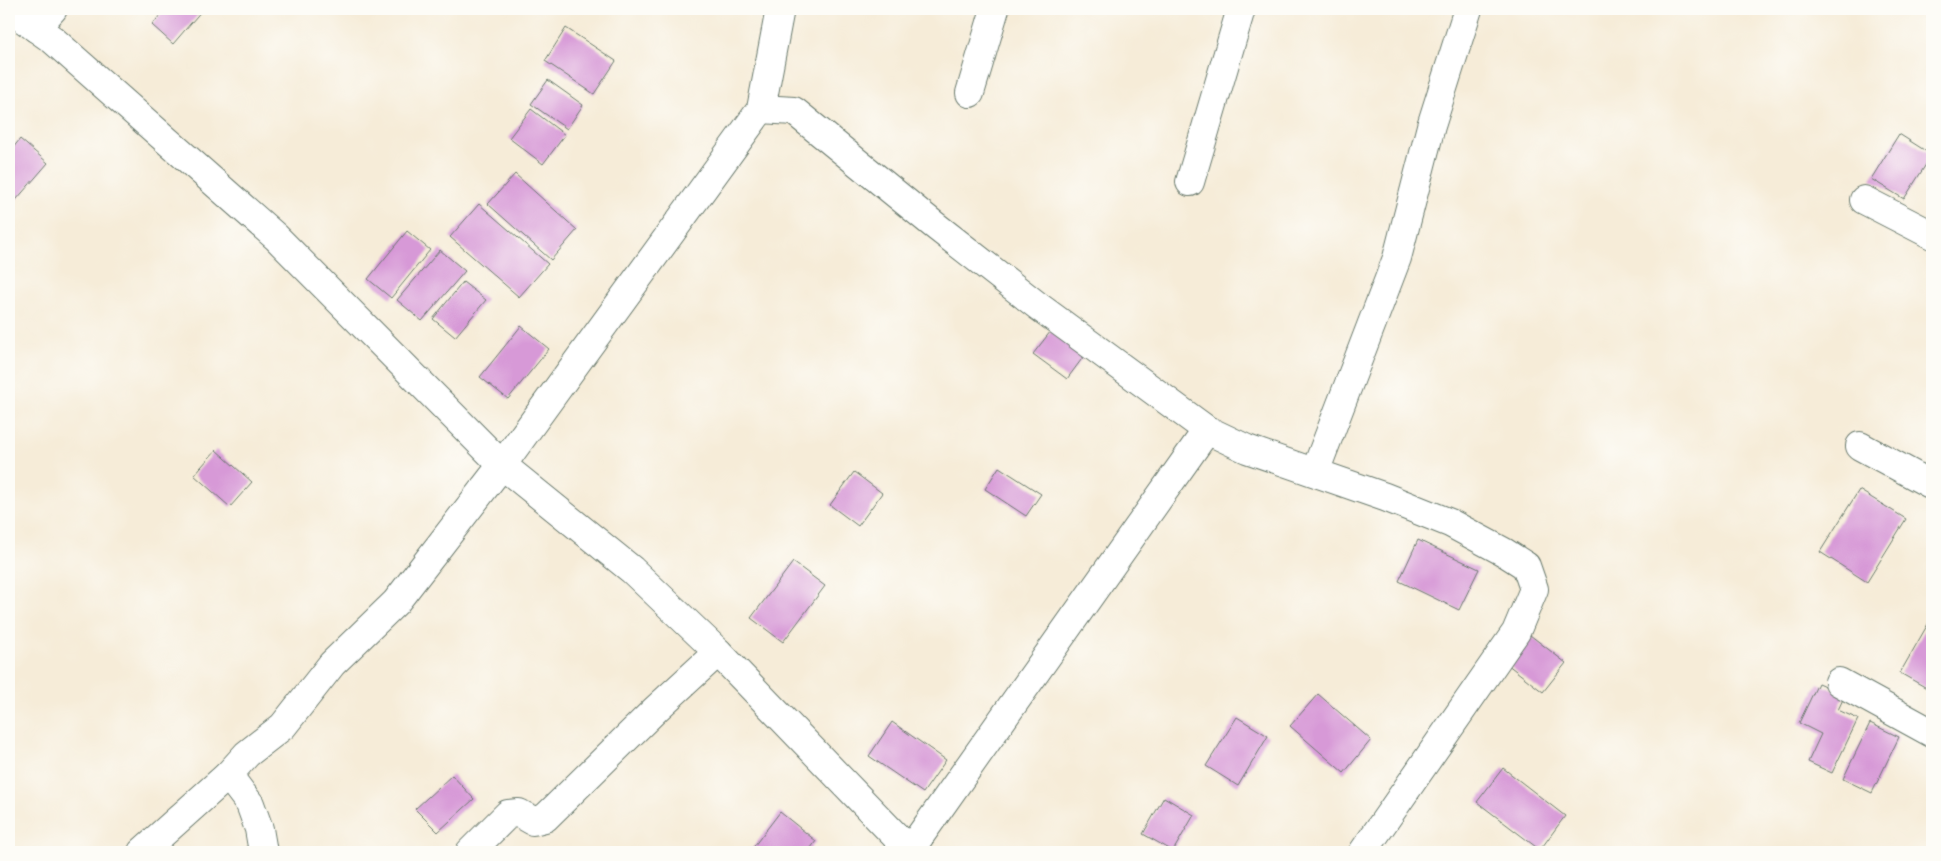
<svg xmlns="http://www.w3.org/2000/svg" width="1941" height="861" font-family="Itim,sans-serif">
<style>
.building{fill:#d799d7}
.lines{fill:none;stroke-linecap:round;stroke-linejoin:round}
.minor-casing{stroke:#6a7a6d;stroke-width:30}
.minor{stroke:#fff;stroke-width:28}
</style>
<rect width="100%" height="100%" fill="#fdfcf7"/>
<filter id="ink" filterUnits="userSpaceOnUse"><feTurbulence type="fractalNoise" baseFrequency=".02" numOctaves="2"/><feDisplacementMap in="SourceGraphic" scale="10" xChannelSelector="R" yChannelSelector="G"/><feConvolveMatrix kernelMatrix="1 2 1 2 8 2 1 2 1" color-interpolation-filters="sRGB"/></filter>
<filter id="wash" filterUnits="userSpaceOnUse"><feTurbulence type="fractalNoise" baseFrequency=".0096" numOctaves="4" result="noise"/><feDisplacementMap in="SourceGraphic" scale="20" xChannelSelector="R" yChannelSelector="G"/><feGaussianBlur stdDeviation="1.12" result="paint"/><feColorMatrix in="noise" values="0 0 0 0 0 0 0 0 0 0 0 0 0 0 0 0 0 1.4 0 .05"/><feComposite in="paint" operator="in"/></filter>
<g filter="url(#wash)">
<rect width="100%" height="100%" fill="#f6ecd8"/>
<g id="blocks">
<g class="building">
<path d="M165 9H203L173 44 152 25Z"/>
<path d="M566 28 616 61 594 94 545 61Z"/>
<path d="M548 80 583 105 567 129 531 104Z"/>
<path d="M531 109 565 135 543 164 509 138Z"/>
<path d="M1899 134 1932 155 1904 199 1871 179Z"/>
<path d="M20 139 48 163 16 200 9 194V153Z"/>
<path d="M515 174 577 230 551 260 488 204Z"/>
<path d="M479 204 548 264 519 297 450 237Z"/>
<path d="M407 231 430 250 391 298 368 279Z"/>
<path d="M440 250 465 271 422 321 397 300Z"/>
<path d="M463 282 486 300 455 337 433 319Z"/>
<path d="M521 326 549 349 508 399 480 377Z"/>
<path d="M1054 327 1087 352 1067 379 1033 354Z"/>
<path d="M216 450 252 482 230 507 194 475Z"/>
<path d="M999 467 1041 494 1026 516 985 489Z"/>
<path d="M854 472 882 493 858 526 830 505Z"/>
<path d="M1859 490 1906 519 1867 582 1820 552Z"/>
<path d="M1418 540 1479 569 1459 610 1399 581Z"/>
<path d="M793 562 825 586 783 642 751 618Z"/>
<path d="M1932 617V691L1900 673Z"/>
<path d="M1530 635 1566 663 1543 692 1507 664Z"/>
<path d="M1818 683 1845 695 1838 710 1858 719 1832 773 1808 762 1821 734 1799 723Z"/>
<path d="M1318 694 1371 740 1344 773 1290 726Z"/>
<path d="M1237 717 1268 736 1238 786 1206 766Z"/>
<path d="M892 722 946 760 923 793 869 756Z"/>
<path d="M1870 723 1899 737 1872 793 1843 779Z"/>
<path d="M1503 768 1565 816 1540 850 1477 802Z"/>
<path d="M452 775 474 799 438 832 415 809Z"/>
<path d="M1164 797 1194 815 1173 851 1143 834Z"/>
<path d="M780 812 816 841 808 852H754L751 850Z"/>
</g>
</g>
</g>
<g filter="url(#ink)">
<use href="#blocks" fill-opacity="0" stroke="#6a7a6d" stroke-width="1"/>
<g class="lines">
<g class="minor-casing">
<g id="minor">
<path d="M9 9 53 40 276 237 502 465 632 570 718 652 911 852"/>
<path d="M36 28 53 9"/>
<path d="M970 93 995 9"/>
<path d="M761 109 794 111 933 224 1038 306 1207 430 1247 449 1385 497 1450 523 1504 552 1526 566 1534 589 1516 632 1363 852"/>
<path d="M1190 182 1241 9"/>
<path d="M1864 200 1932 235"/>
<path d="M1860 446 1932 485"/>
<path d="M1315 472 1397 258 1431 126 1468 9"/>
<path d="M1839 682 1932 733"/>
<path d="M228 775 250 804 259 829 263 852"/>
<path d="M910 850 1207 430"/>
<path d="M142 852 228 775 247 754 283 726 332 664 396 602 502 465 761 109 780 9"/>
<path d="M470 852 508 814 519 813 533 821 545 818 656 709 718 652"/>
</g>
</g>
<use href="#minor" class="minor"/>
</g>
</g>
<rect width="1941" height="861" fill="none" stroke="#fdfcf7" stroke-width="30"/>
</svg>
